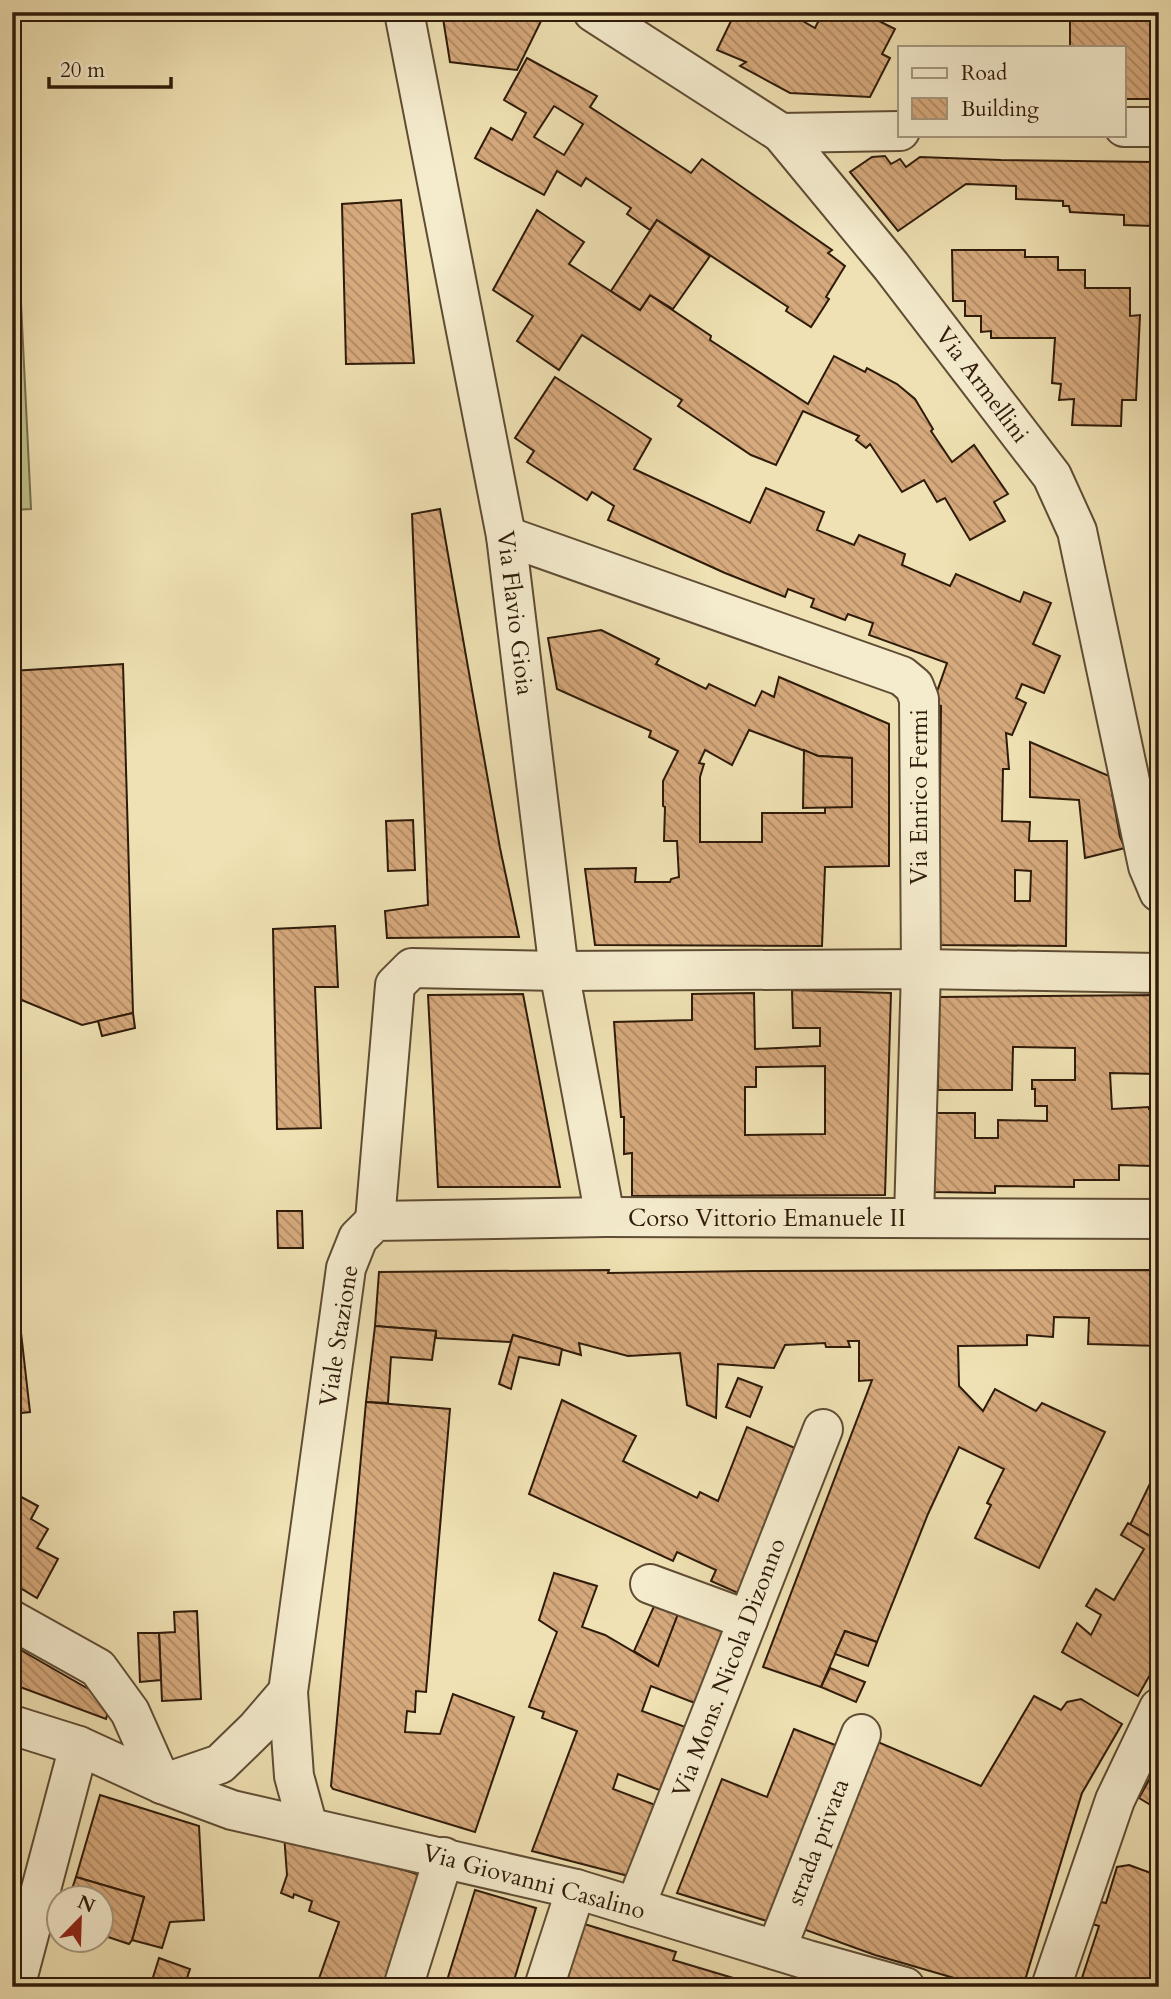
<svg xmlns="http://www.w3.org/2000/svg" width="1171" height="1999" font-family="Cardo,serif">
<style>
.green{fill:#bcc28b;stroke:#766e4a;stroke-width:2}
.building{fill:url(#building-back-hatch);stroke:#2f1b0a;stroke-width:2;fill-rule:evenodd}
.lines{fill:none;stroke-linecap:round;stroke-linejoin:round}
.minor-casing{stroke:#5f4c34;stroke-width:42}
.tertiary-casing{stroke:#5f4c34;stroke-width:42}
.minor{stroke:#f5ecce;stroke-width:38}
.tertiary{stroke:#f5ecce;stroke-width:38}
.labels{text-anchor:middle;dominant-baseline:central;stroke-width:6;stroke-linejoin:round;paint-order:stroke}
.street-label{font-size:24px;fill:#2f1b0a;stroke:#f5ecce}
</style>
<defs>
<pattern id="building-back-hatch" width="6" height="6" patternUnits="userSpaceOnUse" patternTransform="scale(1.75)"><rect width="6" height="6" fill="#d7aa7d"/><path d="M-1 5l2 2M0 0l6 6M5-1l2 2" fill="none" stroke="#af8a65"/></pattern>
</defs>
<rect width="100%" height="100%" fill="#efe1b3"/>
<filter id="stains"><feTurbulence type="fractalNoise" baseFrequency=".00286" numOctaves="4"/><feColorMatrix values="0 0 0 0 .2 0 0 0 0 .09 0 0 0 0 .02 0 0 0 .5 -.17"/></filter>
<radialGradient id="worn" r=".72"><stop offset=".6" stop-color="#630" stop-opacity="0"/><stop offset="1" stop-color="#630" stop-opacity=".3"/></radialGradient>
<path class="green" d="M12 158H14L31 509 12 510Z"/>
<g class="building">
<path d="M442 12H540L544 15 517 70 450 62Z"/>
<path d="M717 12H803L801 20 815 28 823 12H861L895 29 882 54 890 58 870 97 790 93 740 66 746 62 717 50 732 19Z"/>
<path d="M1070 12H1154V22H1159V99H1124V47H1070Z"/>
<path d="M527 58 597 96 590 107 691 173 702 159 832 250 828 253 845 266 826 297 829 299 811 327 786 311 788 307 657 220 650 230 627 214 631 208 586 178 581 186 557 171 544 195 475 158 491 128 512 140 526 113 504 100ZM554 106 583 124 564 155 534 137Z"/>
<path d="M885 156 891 164 900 159 906 167 920 157 1001 160 1155 162 1153 226 1124 225V215L1070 212 1069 206H1063V201L1016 199V186L966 184 898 231 850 172 872 157Z"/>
<path d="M401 200 414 363 346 364 342 204Z"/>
<path d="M537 210 584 242 569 264 640 310 650 295 711 336 710 340 808 404 834 356 865 372 867 368 897 384 915 399 933 429 931 431 952 462 974 445 1008 494 994 502 1005 521 970 540 945 498 937 502 924 480 902 492 870 444 866 448 856 440 859 436 803 411 776 465 751 455 678 406 682 400 582 335 559 370 517 341 533 316 493 290Z"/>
<path d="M657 220 710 256 673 309 650 295 640 310 611 291Z"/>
<path d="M952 250H1025V257H1058V270H1085V288H1130V316L1140 315 1136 400H1122L1121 426 1072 425 1074 399 1059 400 1061 384 1052 383 1055 338H991V331L981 332V316H965V301H953Z"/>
<path d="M555 377 651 439 634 469 750 523 766 488 824 512 817 530 854 545 859 535 905 554 902 565 950 586 956 574 1020 602 1024 592 1051 603 1033 644 1060 656 1044 693 1022 684 1016 698 1026 703 1012 735 1006 733 1009 769H1003L1002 821 1030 822 1029 841H1067L1066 946 938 945 941 706 933 703 947 663 869 635 873 623 848 614 845 620 811 607 814 599 788 589 785 597 725 573 608 520 614 506 592 492 587 500 527 462 534 451 515 438ZM1015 870 1031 871 1030 901H1015Z"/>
<path d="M440 509 500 848 519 937 387 938 385 911 428 905 412 514Z"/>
<path d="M601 630 659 659 656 664 706 689 709 684 755 706 762 691 774 697 779 677 889 724V866L825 867 822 946 595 945 585 869 636 868 635 882H670L671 879 679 877 677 841H664L665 807 663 806V781L678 751 649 737 651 731 557 689 548 638ZM749 730 818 756 852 758V807H825V813H762V842H700V777L704 764 699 763 705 750 732 765Z"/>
<path d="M123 664 133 1013 82 1025 12 996V671Z"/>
<path d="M1030 742 1109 776 1120 837 1125 848 1085 858 1079 800 1030 797Z"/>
<path d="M804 750 818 756 852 758V807L803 808Z"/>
<path d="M413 820 415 870 388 871 386 821Z"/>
<path d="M335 926 338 987H315L321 1128 277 1129 273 929Z"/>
<path d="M792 990 891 993 885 1195 632 1196V1153L624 1154V1117H621L614 1022 692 1020V994L754 993 755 1049 820 1046V1028H793ZM825 1066V1134L745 1135V1087H756V1067Z"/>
<path d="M523 994 560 1187H438L428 995Z"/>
<path d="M1159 995V1074L1110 1073 1112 1109 1149 1107V1109H1159V1184H1152V1166L1119 1165V1180H1074V1187L995 1186V1193L934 1192 935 1113H975V1138H998V1120L1047 1121V1106H1035V1089H1032V1080H1075V1048L1013 1047 1012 1090H938L939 997Z"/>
<path d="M133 1013 135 1028 102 1036 98 1021Z"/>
<path d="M277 1211H302L303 1248H278Z"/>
<path d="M12 1253 30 1412 12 1414Z"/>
<path d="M609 1270 608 1273 754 1271 1159 1270V1346L1088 1344 1089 1318 1054 1317 1053 1337 1027 1335V1345L958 1346 959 1386 983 1411 995 1389 1036 1411 1042 1403 1105 1432 1039 1568 975 1538 991 1505 987 1503 1004 1469 959 1447 928 1514 877 1642 845 1631 821 1687 763 1667 872 1380 859 1381V1341H848L850 1347H826L825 1343 785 1345 774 1368 718 1364 716 1418 687 1405 680 1353 628 1356 579 1343 581 1355 513 1335 511 1342 436 1338V1331L375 1326 379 1272Z"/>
<path d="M375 1326 436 1331 432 1360 391 1357 388 1403 366 1402Z"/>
<path d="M513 1335 562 1349 559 1365 519 1357 511 1389 499 1384Z"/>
<path d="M738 1378 762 1387 750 1417 726 1407Z"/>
<path d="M562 1400 636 1436 623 1461 697 1498 700 1492 718 1501 747 1427 804 1452 747 1597 711 1581 716 1570 677 1552 673 1561 529 1494Z"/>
<path d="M366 1402 450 1409 426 1692 416 1691 415 1712 407 1711 405 1732 440 1734 453 1694 514 1717 475 1832 333 1789 331 1786Z"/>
<path d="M1159 1465V1520L1150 1536 1130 1525Z"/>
<path d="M12 1492 38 1506 31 1519 48 1529 37 1548 58 1559 37 1598 12 1583Z"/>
<path d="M1159 1520V1659L1138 1696 1062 1652 1077 1623 1091 1635 1101 1615 1086 1606 1096 1589 1114 1600 1144 1549 1121 1535 1128 1523 1150 1536Z"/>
<path d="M554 1573 597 1586 582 1627 605 1635 658 1666 681 1605 736 1632 705 1707 651 1686 642 1711 696 1731 672 1795 618 1774 613 1789 666 1809 640 1879 532 1851 577 1731 542 1718 544 1712 529 1707 557 1632 539 1620Z"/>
<path d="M659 1595 681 1606 658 1666 634 1651Z"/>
<path d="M197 1611 201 1699 162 1701 159 1633 175 1632 174 1612Z"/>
<path d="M845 1631 877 1642 868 1666 835 1654Z"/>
<path d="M138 1633H159L161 1680 140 1682Z"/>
<path d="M12 1645 111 1702 106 1719 12 1684Z"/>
<path d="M830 1668 865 1682 856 1702 821 1687Z"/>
<path d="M1034 1696 1061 1710 1067 1702 1081 1699 1122 1724 1082 1793 1026 1977 1008 1987H985L875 1955 803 1929 878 1742 981 1786Z"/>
<path d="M794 1729 838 1746 770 1922 677 1893 722 1779 767 1797Z"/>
<path d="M1159 1762V1810L1139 1798Z"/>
<path d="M100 1795 199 1826 204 1920 170 1922 162 1948 132 1940 144 1897 76 1877Z"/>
<path d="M284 1834 427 1877 392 1987H316L339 1922 309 1911 312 1901 294 1894 293 1898 281 1893 287 1875Z"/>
<path d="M1129 1865 1159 1876V1987H1079L1099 1926 1092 1924 1101 1902 1106 1903 1117 1867Z"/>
<path d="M76 1877 144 1897 132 1940 129 1944 102 1935V1898H69Z"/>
<path d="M475 1890 536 1908 512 1987H445Z"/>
<path d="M581 1923 676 1952 673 1960 760 1986 562 1987Z"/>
<path d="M159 1958 190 1969 184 1987H150Z"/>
</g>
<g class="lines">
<g class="minor-casing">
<g id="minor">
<path d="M404 12 506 536 559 971 605 1217"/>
<path d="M593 12 781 133 891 266 1052 476 1077 531 1148 866 1159 892"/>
<path d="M1124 127H1159"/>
<path d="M781 133 900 131"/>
<path d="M506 536 902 676 914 686 919 699 921 969 914 1218"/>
<path d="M375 1221 395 985 412 968 559 971 921 969 1159 973"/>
<path d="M650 1584 748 1620"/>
<path d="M12 1620 98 1668 130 1712 162 1784"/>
<path d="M635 1907 823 1429"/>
<path d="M776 1950 861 1734"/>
<path d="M15 1987 79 1746"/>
<path d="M403 1987 444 1857"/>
</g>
</g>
<g class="tertiary-casing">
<g id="tertiary">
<path d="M12 1725 79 1746 162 1784 232 1810 576 1889 808 1960 905 1987"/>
<path d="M162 1784 220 1764 257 1728 288 1692"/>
<path d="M308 1827 294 1776 288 1692 346 1268 358 1238 375 1221 605 1217 1159 1219"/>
<path d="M544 1987 576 1889"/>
<path d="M1051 1987 1115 1800 1159 1708"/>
</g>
</g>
<use href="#minor" class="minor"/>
<use href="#tertiary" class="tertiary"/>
</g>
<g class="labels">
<g class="street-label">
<text transform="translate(982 385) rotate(53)">Via Armellini</text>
<text transform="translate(515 613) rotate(83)">Via Flavio Gioia</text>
<text transform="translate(919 797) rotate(-90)">Via Enrico Fermi</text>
<text x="767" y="1218">Corso Vittorio Emanuele II</text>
<text transform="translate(339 1336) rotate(-81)">Viale Stazione</text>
<text transform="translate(729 1668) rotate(-69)">Via Mons. Nicola Dizonno</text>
<text transform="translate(818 1842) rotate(-69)">strada privata</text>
<text transform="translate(534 1882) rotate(15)">Via Giovanni Casalino</text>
</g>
</g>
<rect width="1171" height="1999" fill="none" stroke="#efe1b3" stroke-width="42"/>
<rect x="14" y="14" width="1143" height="1971" fill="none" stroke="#2f1b0a" stroke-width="3.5"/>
<rect x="21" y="21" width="1129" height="1957" fill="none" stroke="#2f1b0a" stroke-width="2"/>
<rect x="898" y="46" width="228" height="91" fill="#f5ecce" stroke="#a69880" stroke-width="2"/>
<rect x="912" y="68" width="35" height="10" fill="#f5ecce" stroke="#a69880" stroke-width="2"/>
<text x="961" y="80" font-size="21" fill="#2f1b0a">Road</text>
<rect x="912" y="98" width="35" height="21" fill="url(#building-back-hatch)" stroke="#a69880" stroke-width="2"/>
<text x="961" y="116" font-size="21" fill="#2f1b0a">Building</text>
<g transform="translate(80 1919) rotate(23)"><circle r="33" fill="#f5ecce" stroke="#a69880" stroke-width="2"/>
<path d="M0-5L12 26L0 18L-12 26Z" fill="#8f2418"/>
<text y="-10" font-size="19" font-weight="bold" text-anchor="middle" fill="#2f1b0a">N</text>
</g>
<path d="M49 77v10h122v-10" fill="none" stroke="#2f1b0a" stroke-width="3.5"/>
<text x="60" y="77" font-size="21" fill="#2f1b0a" stroke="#f5ecce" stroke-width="5" paint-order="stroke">20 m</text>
<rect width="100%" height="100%" filter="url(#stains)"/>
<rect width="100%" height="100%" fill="url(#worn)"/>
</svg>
